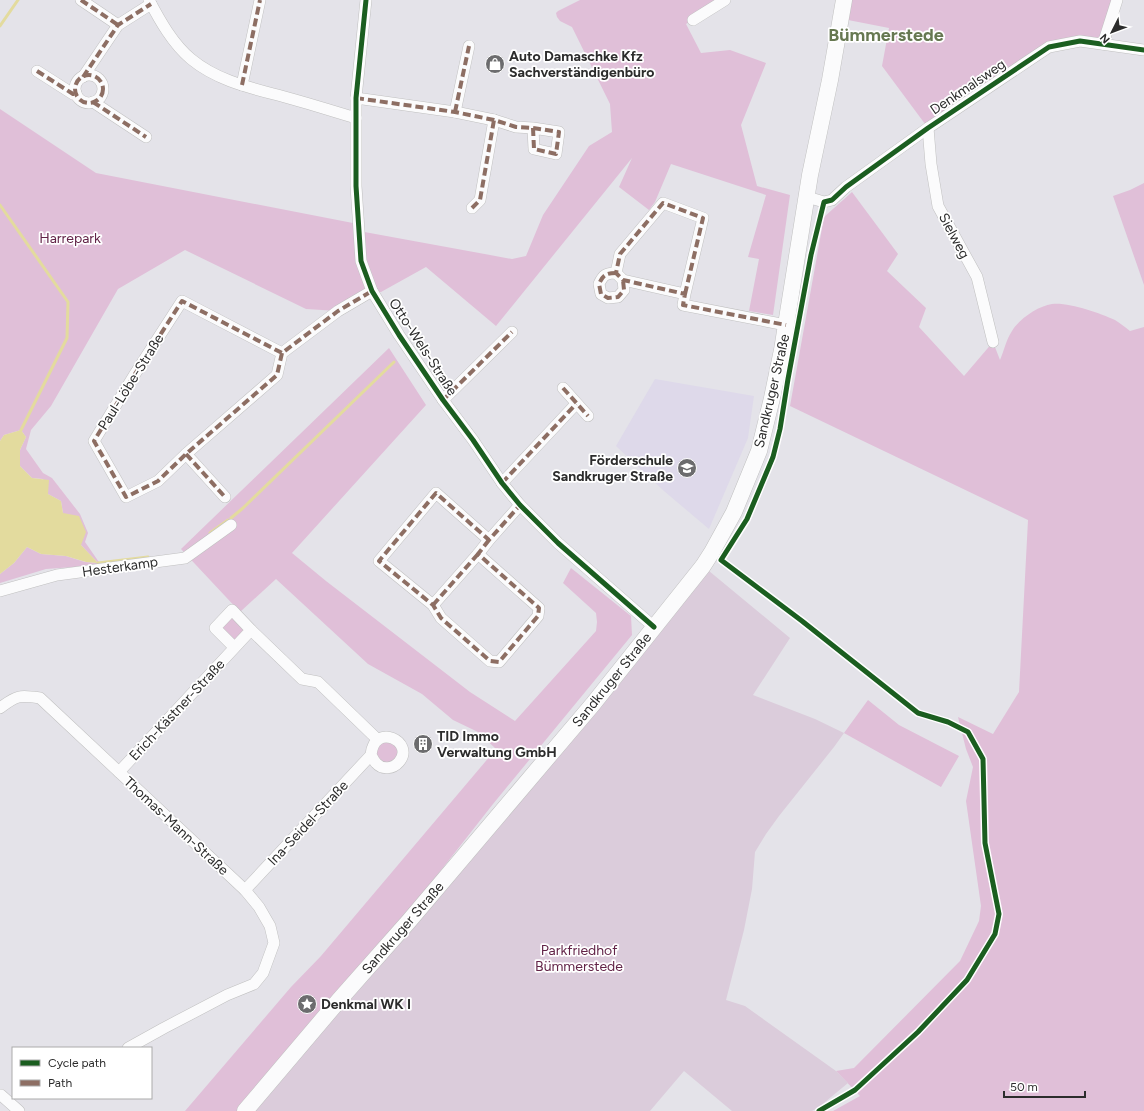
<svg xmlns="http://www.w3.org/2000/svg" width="1144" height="1111" font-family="Figtree,sans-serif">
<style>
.education{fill:#ded9ea}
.green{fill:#e0bfd8}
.cemetery{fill:#dbccdb}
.water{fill:#e3db9e}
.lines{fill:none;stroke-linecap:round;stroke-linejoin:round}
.stream{stroke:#e3db9e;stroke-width:3}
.street-casing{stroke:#c0c0c0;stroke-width:12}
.secondary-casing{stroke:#c0c0c0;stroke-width:17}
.street{stroke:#fbfbfc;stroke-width:11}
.secondary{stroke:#fbfbfc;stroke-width:16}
.quiet{stroke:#8d6e63;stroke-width:4;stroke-dasharray:8 4;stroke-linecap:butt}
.cycleway-casing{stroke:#fff;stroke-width:8}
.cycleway{stroke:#1b5e20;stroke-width:5}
.labels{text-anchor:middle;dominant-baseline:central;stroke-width:3.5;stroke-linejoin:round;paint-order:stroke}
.poi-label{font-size:14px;font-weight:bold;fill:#2c2c2c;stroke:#fff;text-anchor:start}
.street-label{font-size:14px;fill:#2c2c2c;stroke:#fff}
.park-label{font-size:14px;fill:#622347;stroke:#fff}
.district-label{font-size:18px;font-weight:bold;fill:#667851;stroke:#fff}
</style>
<rect width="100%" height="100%" fill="#e4e3e9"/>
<path class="education" d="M655 379 754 396 748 438 709 529 664 491 616 446Z"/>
<g class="green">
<path d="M580 0H724L686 24 701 53 730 50 766 63 741 125 757 186 790 195 773 315 749 311 759 259 748 257 766 195 671 164 655 202 649 210 619 187 632 158 496 326 426 267 381 292H372L338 311 306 309 185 250 118 289 51 406 31 430 26 449 43 473 52 478 80 514 88 533 85 542 101 565 46 569 0 583V574L14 563 27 547 41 554 66 556 85 562 98 563 81 545 63 513 61 501 48 494 43 479 32 478 20 466V450L26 437 21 430 4 435 0 441V109L96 173 358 224 359 231 512 259 526 256 543 215 589 146 612 132 610 104 572 27 560 21 557 17 556 13 558 11Z"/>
<path d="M851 0H1114L1100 41 1049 47 928 128 882 66 889 28 848 20Z"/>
<path d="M1144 183V285L1113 196 1130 190Z"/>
<path d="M852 192 898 254 887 271 926 308 919 327 964 376 993 342 1000 360C1004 351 1006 340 1012 331 1019 319 1038 306 1052 304 1069 302 1099 313 1115 320 1120 323 1125 327 1130 331L1144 327V1111H833L860 1096 836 1071 854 1068 960 961 979 921 981 906 966 801 973 767 966 749 958 717 993 734 1019 692 1028 520 790 406 824 217Z"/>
<path d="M389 348 426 405 292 553 326 581 470 692 515 721 596 631 597 622 596 613 563 583 571 568 631 616 632 635 493 804 343 995 245 1111H185L291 987 321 956 496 749 478 732 453 720 422 694 368 664 276 579 240 612 181 549Z"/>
<path d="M232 610 251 630 234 647 215 628Z"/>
<path d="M868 700 899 725 959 756 941 787 844 733Z"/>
<path d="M392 737 402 758 384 768 372 747Z"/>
</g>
<path class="cemetery" d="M703 566 790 638 753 695 815 719 844 733 834 747 779 816 766 834 755 852 752 889 744 930 726 1000 745 1006 836 1071 848 1083 819 1107 812 1111H732L684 1071 650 1111H245Z"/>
<path class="water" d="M21 430 26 437 20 450V466L32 478 49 480 48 494 61 501 63 513 79 516 86 532 81 545 98 563 86 562 66 556 41 554 27 547 14 563 0 574V441L4 435Z"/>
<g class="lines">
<g class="stream">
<path d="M0 26 18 0"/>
<path d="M0 205 68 302 67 338 21 430"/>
<path d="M231 518 243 508 394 362"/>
<path d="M210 533 228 520"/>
<path d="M98 563 148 557"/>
</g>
<g class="street-casing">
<g id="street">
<path d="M81 0 118 25"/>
<path d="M149 0C160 21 173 44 191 59 220 83 257 89 292 99 314 105 335 112 356 118"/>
<path d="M366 0 356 98V186L361 261 372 291 399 335 443 400 473 440 502 483 520 505 558 543 654 627"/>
<path d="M693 20 725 0"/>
<path d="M1103 44 1117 0"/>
<path d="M37 71 73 94 76 93"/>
<circle cx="89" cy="89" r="14"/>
<path d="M83 77 118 25 151 4"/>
<path d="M242 85 260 0"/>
<path d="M356 98 455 112 494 120 516 127 533 128 559 132 556 154 534 149 533 128"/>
<path d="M93 102 146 137"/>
<path d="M455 112 469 46"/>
<path d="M928 128 931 164 938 206 977 277 993 342"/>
<path d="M807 197 824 202 832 200 846 187 928 128 1049 47 1080 41 1144 50"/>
<path d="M472 208 480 200 494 120"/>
<path d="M616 273C606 273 603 275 599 284L601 294 608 298 618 297 624 290 623 280"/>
<path d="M685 294 703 218 663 203 620 254 616 273 623 280 685 294 683 305 786 325"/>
<path d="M282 353 277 375 186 454 158 481 126 497 94 441 133 377 182 301 282 353 338 311 372 291"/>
<path d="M563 388 588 416"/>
<path d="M443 400 512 332"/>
<path d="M186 454 225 497"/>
<path d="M502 483 576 404"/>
<path d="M489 540 478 554 539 608 538 616 499 662 490 661 441 618 433 605 379 561 436 493 489 540 520 505"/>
<path d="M0 591 57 575 185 558 231 525"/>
<path d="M433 605 478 554"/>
<path d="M251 630 302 679 318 682 377 739"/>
<path d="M0 708C17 695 20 695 40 698L245 890 259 907 270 926 274 943 263 973 254 984 227 995 164 1028 128 1048"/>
<path d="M119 772 251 630 232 610 215 628 234 647"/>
<path d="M245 890 371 755C374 721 416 742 399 762 393 769 382 770 376 763 374 761 373 758 371 755"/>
<path d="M1 1095 19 1111"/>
</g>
</g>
<g class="secondary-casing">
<path id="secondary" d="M245 1111 340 999 409 921 593 704 703 566 712 552 734 512 759 451 772 398 782 350 810 175 830 80 844 0"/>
</g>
<use href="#street" class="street"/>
<use href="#secondary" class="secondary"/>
<g class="quiet">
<path d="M81 0 118 25"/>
<path d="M37 71 73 94 76 93"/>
<circle cx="89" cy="89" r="14"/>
<path d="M83 77 118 25 151 4"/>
<path d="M242 85 260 0"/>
<path d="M356 98 455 112 494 120 516 127 533 128 559 132 556 154 534 149 533 128"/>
<path d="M93 102 146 137"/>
<path d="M455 112 469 46"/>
<path d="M472 208 480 200 494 120"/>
<path d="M616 273C606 273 603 275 599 284L601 294 608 298 618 297 624 290 623 280"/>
<path d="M685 294 703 218 663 203 620 254 616 273 623 280 685 294 683 305 786 325"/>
<path d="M282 353 277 375 186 454 158 481 126 497 94 441 133 377 182 301 282 353 338 311 372 291"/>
<path d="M563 388 588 416"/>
<path d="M443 400 512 332"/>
<path d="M186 454 225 497"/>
<path d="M502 483 576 404"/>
<path d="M489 540 478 554 539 608 538 616 499 662 490 661 441 618 433 605 379 561 436 493 489 540 520 505"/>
<path d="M433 605 478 554"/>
</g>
<g class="cycleway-casing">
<g id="cycleway">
<path d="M366 0 356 98V186L361 261 372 291 399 335 443 400 473 440 502 483 520 505 558 543 654 627"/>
<path d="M819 1111 855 1090 918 1032 967 980 995 934 999 914 985 843 983 759 968 732 948 722 918 713 802 621 721 560 747 519 773 457 780 429 788 379 811 255 824 202 832 200 846 187 928 128 1049 47 1080 41 1144 50"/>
</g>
</g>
<use href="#cycleway" class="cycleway"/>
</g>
<defs>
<g id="shop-disc" transform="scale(1)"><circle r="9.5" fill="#6c6c6e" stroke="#fff"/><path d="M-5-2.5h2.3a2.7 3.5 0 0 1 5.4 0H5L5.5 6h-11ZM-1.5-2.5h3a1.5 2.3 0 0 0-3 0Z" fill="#fff"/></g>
<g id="school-disc" transform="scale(1)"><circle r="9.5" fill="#6c6c6e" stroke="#fff"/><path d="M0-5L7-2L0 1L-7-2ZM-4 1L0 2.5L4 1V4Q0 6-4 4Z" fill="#fff"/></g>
<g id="building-disc" transform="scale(1)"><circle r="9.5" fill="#6c6c6e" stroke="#fff"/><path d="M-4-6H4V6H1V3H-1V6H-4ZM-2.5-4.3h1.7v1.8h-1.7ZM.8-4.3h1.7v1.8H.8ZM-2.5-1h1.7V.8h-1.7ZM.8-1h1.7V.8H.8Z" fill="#fff"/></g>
<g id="sight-disc" transform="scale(1)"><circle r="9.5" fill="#6c6c6e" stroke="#fff"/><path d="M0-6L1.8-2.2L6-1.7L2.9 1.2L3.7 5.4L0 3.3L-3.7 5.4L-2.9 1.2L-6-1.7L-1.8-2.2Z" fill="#fff"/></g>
</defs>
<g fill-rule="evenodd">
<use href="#shop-disc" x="495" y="64"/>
<use href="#school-disc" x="687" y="468"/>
<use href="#building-disc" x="423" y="744"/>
<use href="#sight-disc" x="307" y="1004"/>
</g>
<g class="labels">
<g class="poi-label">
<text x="509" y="56">Auto Damaschke Kfz<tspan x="509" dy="16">Sachverständigenbüro</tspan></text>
<text x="673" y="460" text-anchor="end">Förderschule<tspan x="673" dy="16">Sandkruger Straße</tspan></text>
<text x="437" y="736">TID Immo<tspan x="437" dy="16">Verwaltung GmbH</tspan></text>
<text x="321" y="1004">Denkmal WK I</text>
</g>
<g class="street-label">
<text transform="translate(968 87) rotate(-34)">Denkmalsweg</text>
<text transform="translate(954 236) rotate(62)">Sielweg</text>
<text transform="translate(423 347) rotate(57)">Otto-Wels-Straße</text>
<text transform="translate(131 382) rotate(-58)">Paul-Löbe-Straße</text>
<text transform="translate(772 391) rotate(-77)">Sandkruger Straße</text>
<text transform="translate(120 567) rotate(-8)">Hesterkamp</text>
<text transform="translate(612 680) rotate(-51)">Sandkruger Straße</text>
<text transform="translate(177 710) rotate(-47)">Erich-Kästner-Straße</text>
<text transform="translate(308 823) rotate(-47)">Ina-Seidel-Straße</text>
<text transform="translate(176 826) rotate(43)">Thomas-Mann-Straße</text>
<text transform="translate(403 928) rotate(-49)">Sandkruger Straße</text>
</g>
<g class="park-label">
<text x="70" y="238">Harrepark</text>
<text x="579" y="950">Parkfriedhof<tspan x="579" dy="16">Bümmerstede</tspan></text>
</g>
<g class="district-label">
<text x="886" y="35">Bümmerstede</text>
</g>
</g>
<rect x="12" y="1047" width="140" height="52" fill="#ffffff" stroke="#ababab"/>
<rect x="20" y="1060" width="20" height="6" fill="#1b5e20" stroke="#ababab"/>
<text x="48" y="1067" font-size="12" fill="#2c2c2c">Cycle path</text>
<rect x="20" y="1080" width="20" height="6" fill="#8d6e63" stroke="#ababab"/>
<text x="48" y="1087" font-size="12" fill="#2c2c2c">Path</text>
<g transform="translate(1112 32) rotate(228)" stroke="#ffffff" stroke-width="3" paint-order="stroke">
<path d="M0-3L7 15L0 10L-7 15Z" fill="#2c2c2c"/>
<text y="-6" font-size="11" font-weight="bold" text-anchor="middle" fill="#2c2c2c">N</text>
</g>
<path d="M1004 1091v6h81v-6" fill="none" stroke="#2c2c2c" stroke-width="2"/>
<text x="1010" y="1091" font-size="12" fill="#2c2c2c" stroke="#ffffff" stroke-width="3" paint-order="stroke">50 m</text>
</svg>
